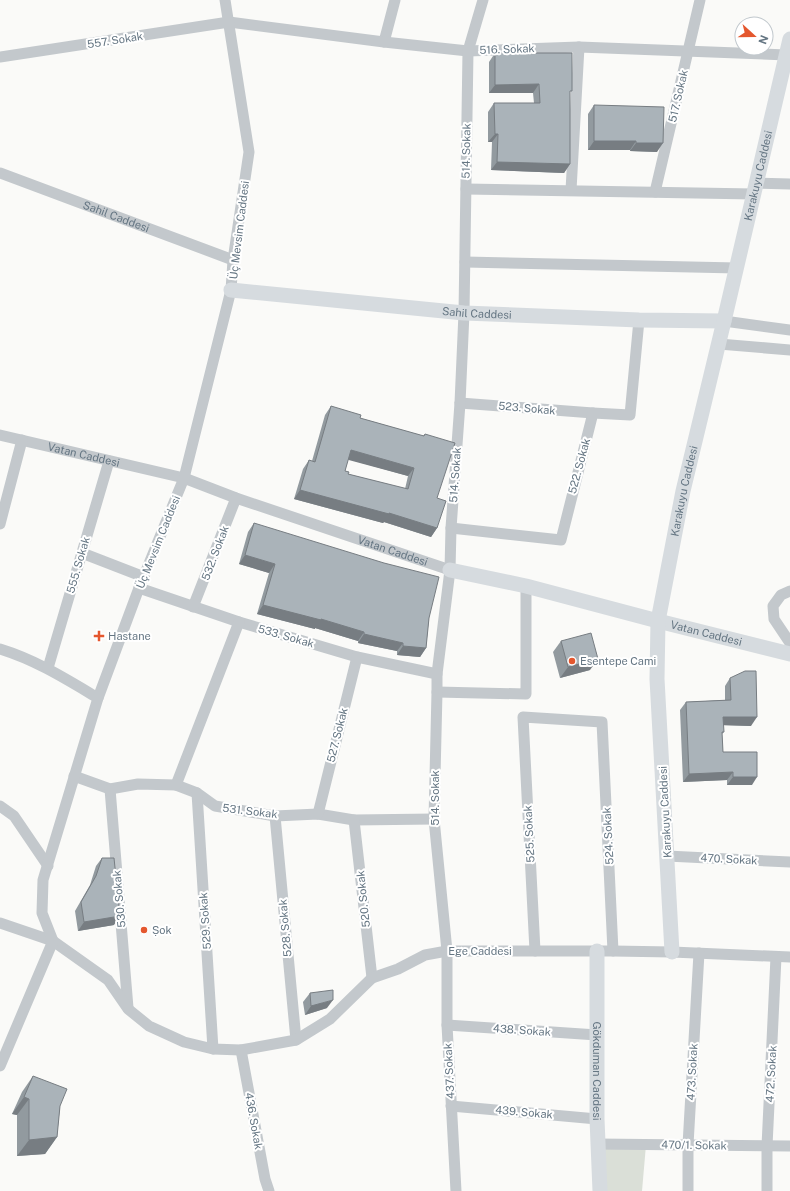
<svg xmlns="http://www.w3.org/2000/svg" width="790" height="1191" font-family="'Public Sans',sans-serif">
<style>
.green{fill:#dadfd7}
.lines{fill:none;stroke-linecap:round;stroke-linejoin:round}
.street{stroke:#c3c8cc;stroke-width:11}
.secondary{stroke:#d6dbdf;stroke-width:15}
.wall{fill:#929a9f;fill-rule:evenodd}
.shaded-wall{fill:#777d82}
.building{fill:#aab3b9;stroke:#777d82;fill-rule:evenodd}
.poi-dot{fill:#e4572e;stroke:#fff;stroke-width:1.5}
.labels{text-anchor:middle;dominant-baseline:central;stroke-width:4;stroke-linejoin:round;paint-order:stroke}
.street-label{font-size:11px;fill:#657683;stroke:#fff}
.poi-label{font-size:11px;fill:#657683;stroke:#fff;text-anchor:start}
</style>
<rect width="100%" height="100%" fill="#fafaf8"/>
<path class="green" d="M597 1144 646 1145 642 1191H597Z"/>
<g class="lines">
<g class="street">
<path d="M384 42 395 0"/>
<path d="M0 57 229 22 384 42 468 51 579 47 787 55"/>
<path id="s1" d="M0 173 233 260"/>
<path d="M756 183 790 184"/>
<path d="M466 189 754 194"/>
<path d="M571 190 579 47"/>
<path d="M655 192 700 0"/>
<path d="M465 262 737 268"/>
<path d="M724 321 790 330"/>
<path d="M719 344 790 350"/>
<path d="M460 403 593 413"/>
<path id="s2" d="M0 435 184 478 236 498 450 570"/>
<path d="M0 524 22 440"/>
<path d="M451 528 561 540 593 413 630 415 639 320"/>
<path d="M82 553 144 577"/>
<path d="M139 588 239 622 357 657 437 674"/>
<path d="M790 591 781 595 773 606 774 619 790 643"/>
<path d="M193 607 236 498"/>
<path d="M0 649C36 660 66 679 98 698"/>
<path d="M48 668 109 461"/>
<path d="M437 692 526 694V586"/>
<path d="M74 776 110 789 138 784 176 785 197 793 215 806 275 816 318 814 354 820 434 819"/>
<path d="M176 785 239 622"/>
<path d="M110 789 128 1008"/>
<path d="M197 793 213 1049"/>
<path d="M0 806 14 816 48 866"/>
<path d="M318 814 357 657"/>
<path d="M275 816 296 1040"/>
<path d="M354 820 372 978"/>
<path d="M667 856 790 862"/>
<path d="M0 923 53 941 108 980 128 1009 149 1026 184 1042 213 1049 241 1050 296 1040 330 1019 372 978 398 969 425 955 447 951H613L672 952 790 957"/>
<path d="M535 951 523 717 602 722 613 951"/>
<path d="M447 1025 597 1035"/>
<path d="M241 1050 265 1179 269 1191"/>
<path d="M0 1066 53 941 42 913 43 880 98 698 139 588 184 478 231 290 233 260 249 152 225 0"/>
<path d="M451 1106 597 1119"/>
<path d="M597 1144 790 1146"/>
<path d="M456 1191 447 1025V951L434 819 437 692V674L450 570 451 528 460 403 464 313 468 51 483 0"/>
<path d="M688 1191V1145L699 953"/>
<path d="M767 1191V1146L776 957"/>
</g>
<g class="secondary">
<path id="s3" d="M231 290 464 313 639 320 724 321"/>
<path id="s4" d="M450 570 526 586 658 621 790 654"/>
<path id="s5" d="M597 951V1119L600 1191"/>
<path id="s6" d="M672 952 657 679 658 621 683 491 724 321 790 39"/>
</g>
</g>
<g class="wall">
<path d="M495 53 570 94V164L564 173 491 170 492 142H488V112L494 103H534L533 93H489V62Z"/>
<path d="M594 105 657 152 630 151V150H588V114Z"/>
<path d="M331 406 360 418 423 436 425 434 437 498V528L431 537 384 522 383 523 294 499 303 469 309 460 312 461 325 415ZM348 459 408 476 405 489 348 474 345 471Z"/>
<path d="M254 523 429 618 426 648 420 657 397 655V651L358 643V641L315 628V629L257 614 269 573 239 564 248 532Z"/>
<path d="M561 641 590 670 560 678 553 652Z"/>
<path d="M730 678 751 726 723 725 724 732 722 734 723 752 752 785H727V780L683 782 680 710 686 702 725 700V686Z"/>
<path d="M102 858 114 925 78 931 75 911 90 885 96 866Z"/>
<path d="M310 993 327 1008 305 1015 303 1002Z"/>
<path d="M33 1076 60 1106 57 1137 45 1154 17 1156V1115L12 1114 22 1092Z"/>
</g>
<g class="shaded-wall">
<path d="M539 84 533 93H489L495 85Z"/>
<path d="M495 134H498L492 142H488Z"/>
<path d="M594 141H636L630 150H588Z"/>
<path d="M636 143H663L657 152 630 151Z"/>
<path d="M497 162 570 164 564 173 491 170Z"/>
<path d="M351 450 414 468 408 476 345 459Z"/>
<path d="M300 490 389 513 437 528 431 537 384 522 383 523 294 499Z"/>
<path d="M245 555 275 564 269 573 239 564Z"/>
<path d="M263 605 321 619 364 632 358 641 315 628V629L257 614Z"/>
<path d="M364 634 403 643 397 651 358 643Z"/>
<path d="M403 646 426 648 420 657 397 655Z"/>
<path d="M598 659 590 670 560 678 568 667Z"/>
<path d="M723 717H757L751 726 717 725Z"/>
<path d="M733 772 727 780 683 782 689 774Z"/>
<path d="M733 777H757L752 785H727Z"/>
<path d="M120 916 114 925 78 931 84 922Z"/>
<path d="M333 1000 327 1008 305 1015 311 1006Z"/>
<path d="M24 1097 29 1099 17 1115 12 1114Z"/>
<path d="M57 1137 45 1154 17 1156 29 1140Z"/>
</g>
<g class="building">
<path d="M495 53H572V91H570V164L497 162 498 134H495L494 103H540L539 84 495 85Z"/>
<path d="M594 105 664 107 663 143H636V141H594Z"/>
<path d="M331 406 361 415 360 418 424 436 425 434 455 443 437 498 446 501 437 528 389 513V514L300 490 309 460 315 462ZM351 450 414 468 408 489 348 474 349 472 345 471Z"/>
<path d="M254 523 384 563 439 577 429 618 426 648 403 646V643L364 634V632L321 619V620L263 605 275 564 245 555Z"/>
<path d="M591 633 598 659 568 667 561 641Z"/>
<path d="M745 671H756L757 717H723L724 732H722L723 752H757V777H733V772L689 774 686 702 731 700 730 678Z"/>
<path d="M102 858H114L120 916 84 922 81 902 96 876Z"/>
<path d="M333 990V1000L311 1006 310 993Z"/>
<path d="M33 1076 67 1089 60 1106 57 1137 29 1140V1099L24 1097Z"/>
</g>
<g class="poi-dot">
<path d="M97 630h4v4h4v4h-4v4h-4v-4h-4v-4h4z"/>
<circle cx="572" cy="661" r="4"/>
<circle cx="144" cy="930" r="4"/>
</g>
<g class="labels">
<g class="street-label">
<text transform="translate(115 40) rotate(-9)">557. Sokak</text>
<text transform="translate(507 49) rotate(-2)">516. Sokak</text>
<text transform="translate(678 96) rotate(-77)">517. Sokak</text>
<text transform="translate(466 151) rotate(-89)">514. Sokak</text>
<text stroke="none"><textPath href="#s6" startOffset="788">Karakuyu Caddesi</textPath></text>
<text stroke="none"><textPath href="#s1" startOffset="124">Sahil Caddesi</textPath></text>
<text transform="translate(239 230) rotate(-83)">Üç Mevsim Caddesi</text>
<text stroke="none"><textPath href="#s3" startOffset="247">Sahil Caddesi</textPath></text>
<text transform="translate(527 408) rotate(5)">523. Sokak</text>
<text stroke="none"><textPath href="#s2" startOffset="86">Vatan Caddesi</textPath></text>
<text transform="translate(579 466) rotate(-75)">522. Sokak</text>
<text transform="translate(455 475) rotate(-86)">514. Sokak</text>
<text stroke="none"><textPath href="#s6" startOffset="464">Karakuyu Caddesi</textPath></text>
<text transform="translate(158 542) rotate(-68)">Üç Mevsim Caddesi</text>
<text stroke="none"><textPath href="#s2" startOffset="410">Vatan Caddesi</textPath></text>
<text transform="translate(215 553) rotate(-69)">532. Sokak</text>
<text transform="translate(78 565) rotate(-74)">555. Sokak</text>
<text stroke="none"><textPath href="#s4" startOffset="264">Vatan Caddesi</textPath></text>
<text transform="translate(286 636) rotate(16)">533. Sokak</text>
<text transform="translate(337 735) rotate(-76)">527. Sokak</text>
<text transform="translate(435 798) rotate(-90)">514. Sokak</text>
<text transform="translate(250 811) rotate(7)">531. Sokak</text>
<text transform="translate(665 812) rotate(-93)">Karakuyu Caddesi</text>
<text transform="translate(529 834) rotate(-93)">525. Sokak</text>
<text transform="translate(608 836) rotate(-93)">524. Sokak</text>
<text transform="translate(729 859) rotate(3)">470. Sokak</text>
<text transform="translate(119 899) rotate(-95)">530. Sokak</text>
<text transform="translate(363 899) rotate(-96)">520. Sokak</text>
<text transform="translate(205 921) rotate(-94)">529. Sokak</text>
<text transform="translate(285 928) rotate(-95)">528. Sokak</text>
<text x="480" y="951">Ege Caddesi</text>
<text transform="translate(522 1030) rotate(4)">438. Sokak</text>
<text transform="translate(449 1071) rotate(-93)">437. Sokak</text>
<text stroke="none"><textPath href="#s5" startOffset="120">Gökduman Caddesi</textPath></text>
<text transform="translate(692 1072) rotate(-87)">473. Sokak</text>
<text transform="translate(771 1074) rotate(-87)">472. Sokak</text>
<text transform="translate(524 1112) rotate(5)">439. Sokak</text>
<text transform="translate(254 1121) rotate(80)">436. Sokak</text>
<text transform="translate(694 1145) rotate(1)">470/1. Sokak</text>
</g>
<g class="poi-label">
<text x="108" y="636">Hastane</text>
<text x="580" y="661">Esentepe Cami</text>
<text x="152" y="930">Ṣok</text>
</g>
</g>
<g transform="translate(754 36) rotate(111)"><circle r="19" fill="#ffffff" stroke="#c1c8cd"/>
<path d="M0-3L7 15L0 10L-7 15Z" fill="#e4572e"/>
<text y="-6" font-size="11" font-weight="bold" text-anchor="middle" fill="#657683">N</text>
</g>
</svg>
